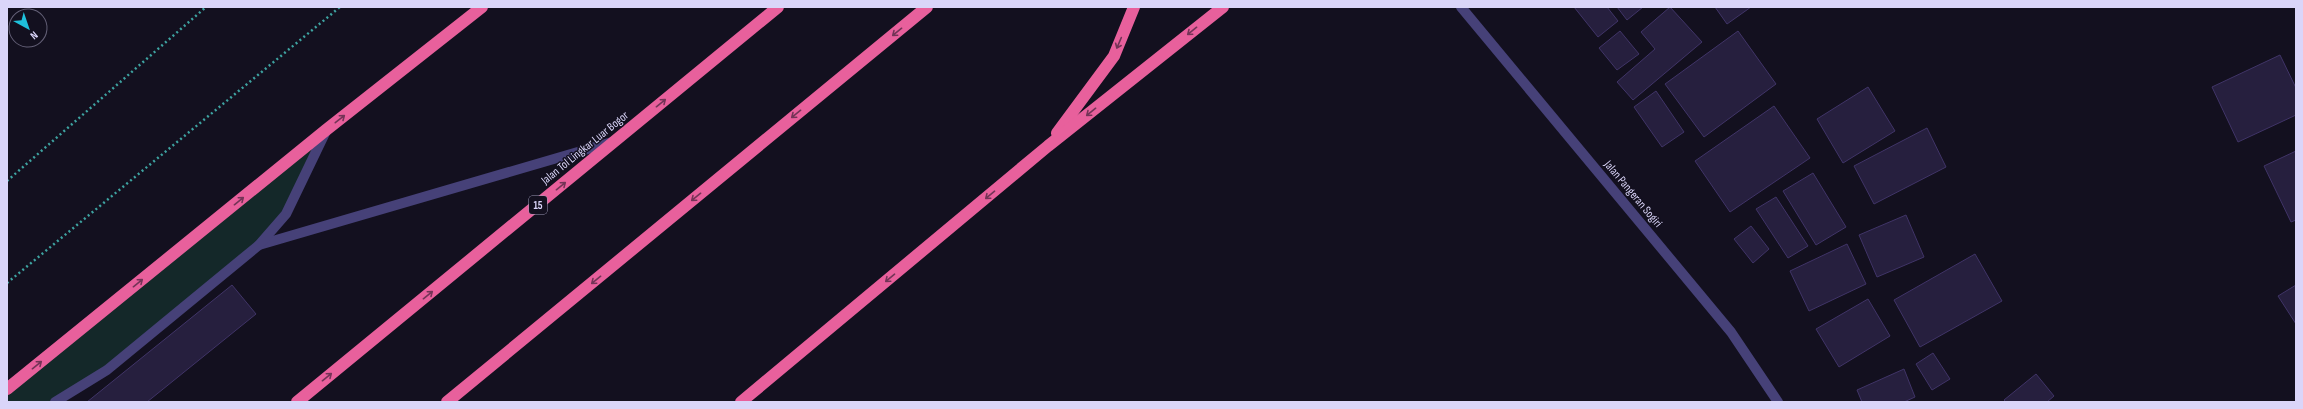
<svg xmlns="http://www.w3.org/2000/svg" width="2303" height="409" font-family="'Sofia Sans Condensed',sans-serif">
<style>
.green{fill:#142829}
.building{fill:#261f3e;stroke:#403467}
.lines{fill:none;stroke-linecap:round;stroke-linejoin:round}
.path{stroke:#3ea3a1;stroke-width:2.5;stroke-dasharray:2 3;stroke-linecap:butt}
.minor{stroke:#464178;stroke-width:10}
.highway{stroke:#e8609c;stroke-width:12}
.oneway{stroke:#733457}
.labels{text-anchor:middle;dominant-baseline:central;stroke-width:3;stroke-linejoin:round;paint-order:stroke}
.shield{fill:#13101f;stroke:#9e9ab8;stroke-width:1}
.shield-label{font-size:11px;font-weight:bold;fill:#dad5f9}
.street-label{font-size:12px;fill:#dad5f9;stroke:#13101f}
</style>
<rect width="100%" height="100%" fill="#13101f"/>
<path class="green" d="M326 130 286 214 259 245 107 370 55 402H7V389Z"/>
<g class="building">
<path d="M1574 7H1607L1618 21 1598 37Z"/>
<path d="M1617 7H1643L1627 20Z"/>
<path d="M1670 7 1702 42 1633 100 1617 82 1655 49 1641 32Z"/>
<path d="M1715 7H1751L1727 24Z"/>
<path d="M1620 31 1639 54 1617 70 1599 48Z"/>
<path d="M1738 31 1776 84 1704 137 1665 84Z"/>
<path d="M2280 55 2296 88V115L2238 142 2212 87Z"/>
<path d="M1868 87 1895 131 1843 163 1817 119Z"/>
<path d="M1656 91 1684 132 1662 147 1634 107Z"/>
<path d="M1774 106 1810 158 1730 212 1695 161Z"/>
<path d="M1927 128 1946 167 1874 204 1854 166Z"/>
<path d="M2296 151V220L2291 222 2264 166Z"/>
<path d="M1813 173 1846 227 1816 245 1783 191Z"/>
<path d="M1776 197 1808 246 1788 258 1756 209Z"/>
<path d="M1906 215 1924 257 1877 277 1859 235Z"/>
<path d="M1751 226 1769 249 1753 263 1734 239Z"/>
<path d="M1847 244 1866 284 1809 311 1790 271Z"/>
<path d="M1975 254 2002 301 1920 347 1894 300Z"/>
<path d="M232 285 256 314 147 402H87Z"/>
<path d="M2296 285V324L2278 296Z"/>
<path d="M1868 299 1890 336 1839 367 1816 329Z"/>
<path d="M1933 353 1950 379 1932 390 1916 364Z"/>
<path d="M1904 369 1915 397 1904 402H1862L1857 390Z"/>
<path d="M2036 374 2054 396 2047 402H2006L2004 400Z"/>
</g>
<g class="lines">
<g class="path">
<path d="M7 181 206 7"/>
<path d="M7 283 340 7"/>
</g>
<g class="minor">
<path d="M1461 7 1731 332 1778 402"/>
<path d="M259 245 612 142"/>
<path d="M55 402 107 370 259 245 286 214 326 131"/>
</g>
<g class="highway">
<path d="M1057 133 1114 56 1134 7"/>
<path d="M7 389 326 130 482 7"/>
<path d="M297 402 778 7"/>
<path d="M447 402 927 7"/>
<path d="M741 402 1048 146 1223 7"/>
</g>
</g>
<defs><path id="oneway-shaft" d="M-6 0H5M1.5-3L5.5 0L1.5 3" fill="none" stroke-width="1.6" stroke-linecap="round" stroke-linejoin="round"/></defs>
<g class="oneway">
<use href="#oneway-shaft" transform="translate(1192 31) rotate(141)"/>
<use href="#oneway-shaft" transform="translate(897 32) rotate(141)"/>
<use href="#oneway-shaft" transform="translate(1119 43) rotate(113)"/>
<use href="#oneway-shaft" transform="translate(661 103) rotate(-39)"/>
<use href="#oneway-shaft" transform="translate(1091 112) rotate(141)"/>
<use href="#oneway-shaft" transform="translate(796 114) rotate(141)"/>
<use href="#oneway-shaft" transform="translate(340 119) rotate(-38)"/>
<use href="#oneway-shaft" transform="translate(561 186) rotate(-39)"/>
<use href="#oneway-shaft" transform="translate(990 195) rotate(140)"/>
<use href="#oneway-shaft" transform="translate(696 197) rotate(141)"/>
<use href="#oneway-shaft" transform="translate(239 201) rotate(-39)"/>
<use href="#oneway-shaft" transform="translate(890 278) rotate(140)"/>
<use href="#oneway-shaft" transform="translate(596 280) rotate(141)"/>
<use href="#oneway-shaft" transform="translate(138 283) rotate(-39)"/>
<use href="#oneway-shaft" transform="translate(428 295) rotate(-39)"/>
<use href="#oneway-shaft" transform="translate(37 365) rotate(-39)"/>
<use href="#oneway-shaft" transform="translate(327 377) rotate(-39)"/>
</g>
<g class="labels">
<rect class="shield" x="529" y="196" width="18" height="18" rx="3"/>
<g class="shield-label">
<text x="538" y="205">15</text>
</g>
<g class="street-label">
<text transform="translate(585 148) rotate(-39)">Jalan Tol Lingkar Luar Bogor</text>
<text transform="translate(1633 194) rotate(50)">Jalan Pangeran Sogiri</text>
</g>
</g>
<rect width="2303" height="409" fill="none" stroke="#dad5f9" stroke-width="16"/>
<g transform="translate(28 28) rotate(140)"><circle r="19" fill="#13101f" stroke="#635f76"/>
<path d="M0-3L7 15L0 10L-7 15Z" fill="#1fc0db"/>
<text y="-6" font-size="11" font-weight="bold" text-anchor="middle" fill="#dad5f9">N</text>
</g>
</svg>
